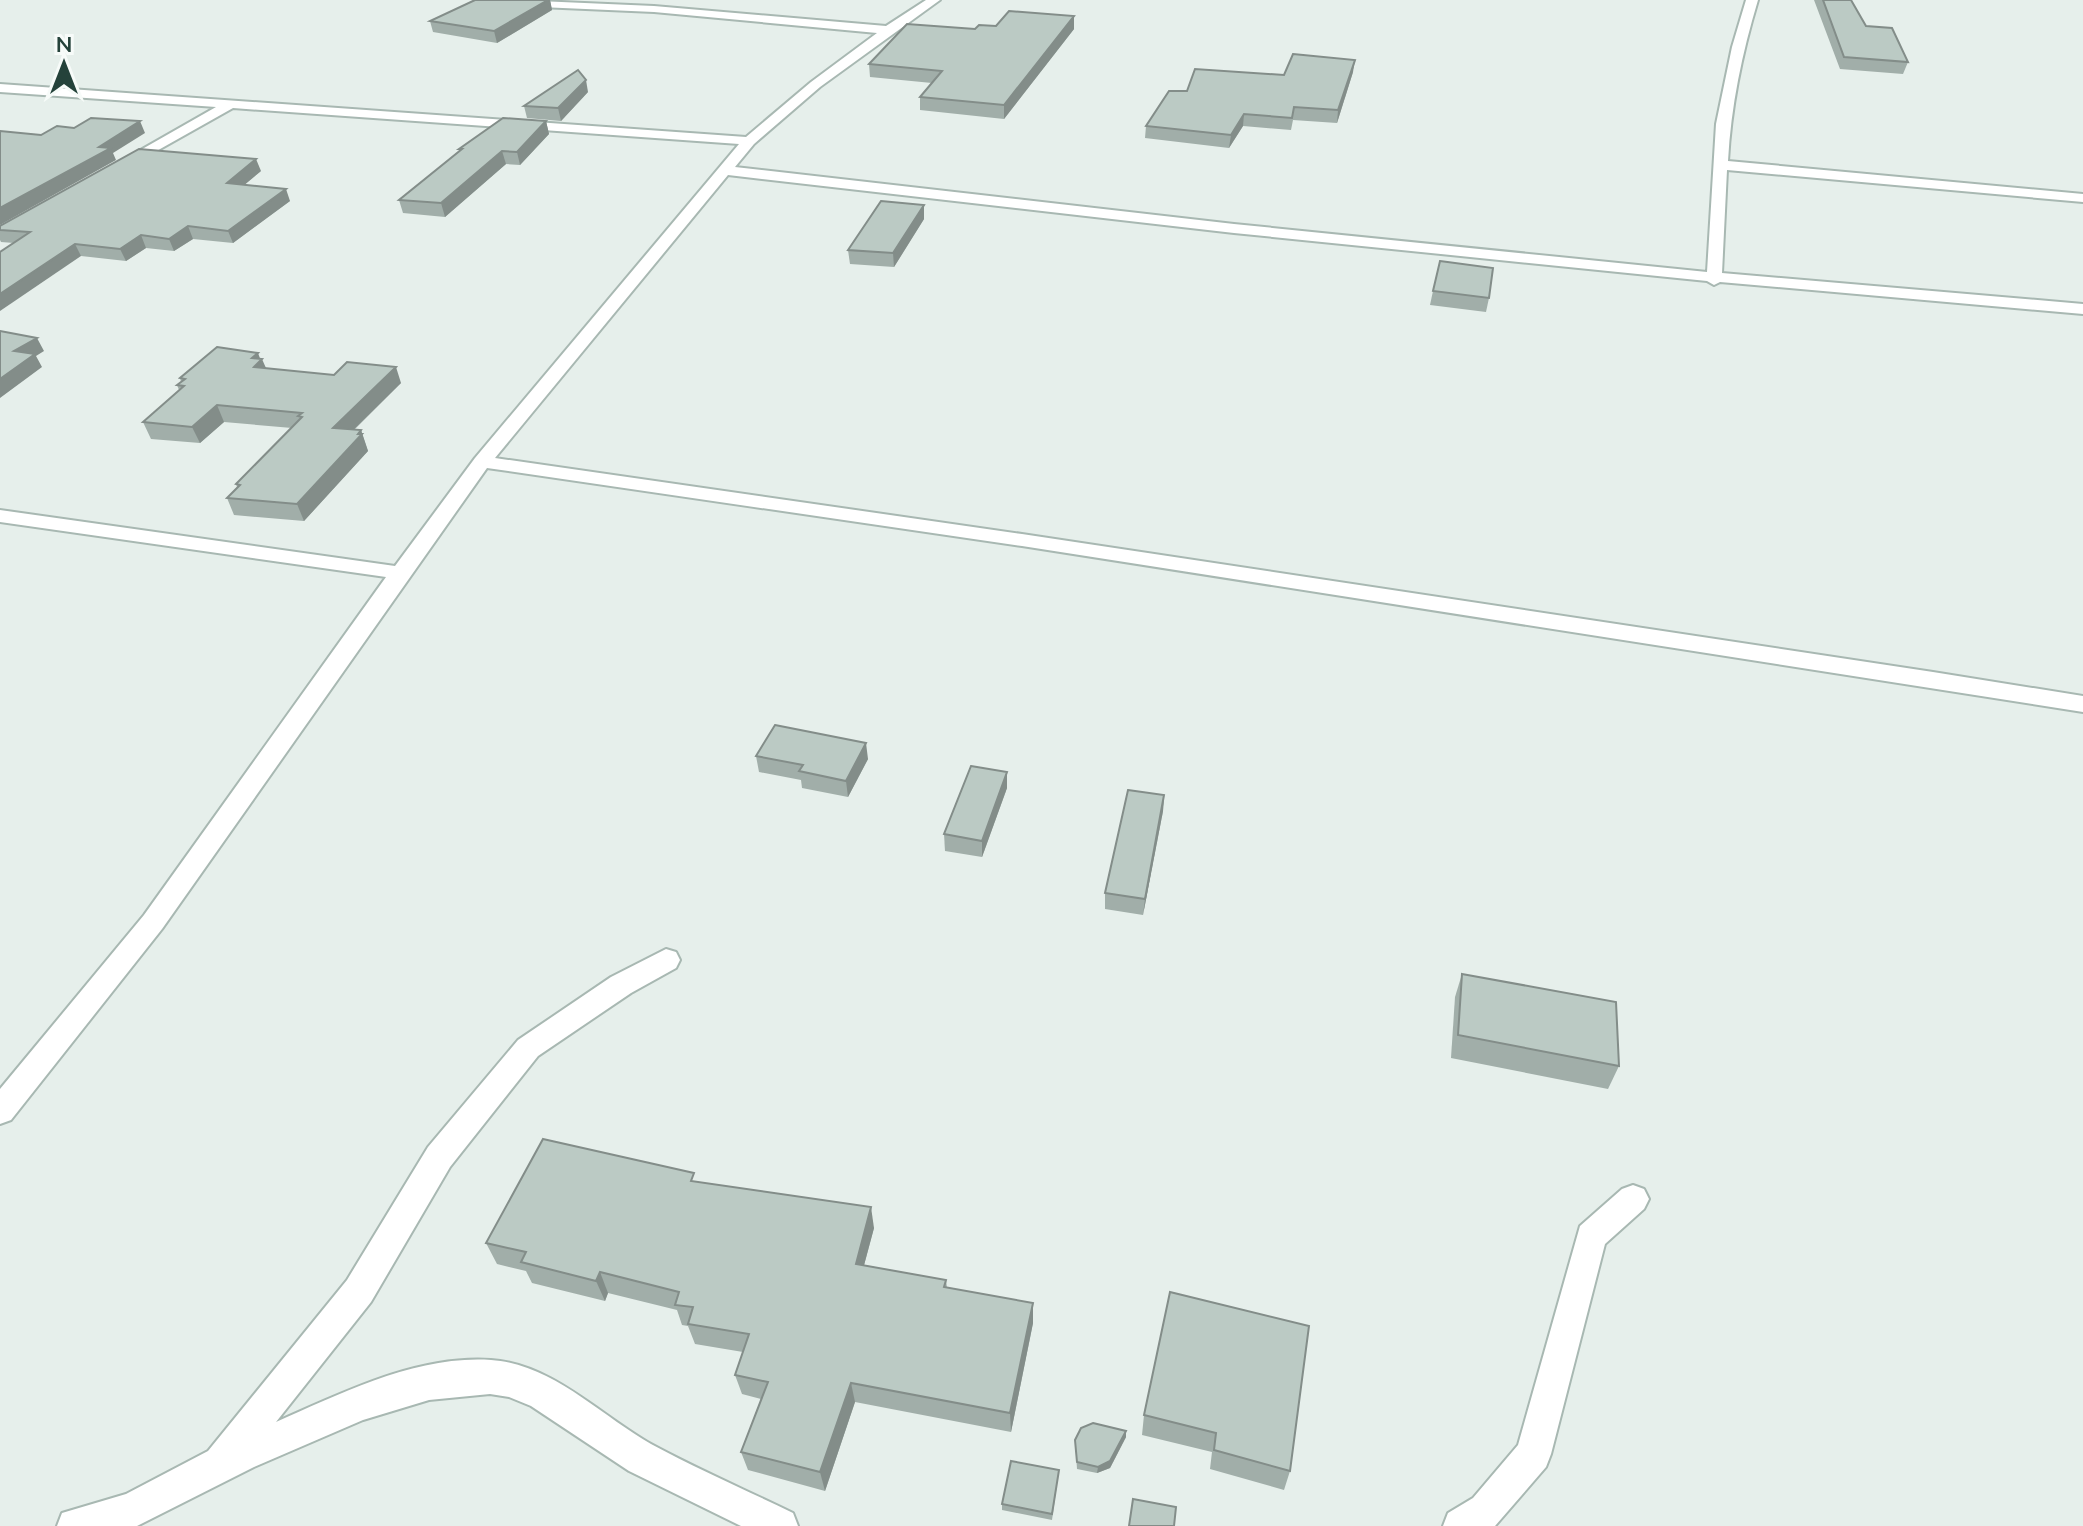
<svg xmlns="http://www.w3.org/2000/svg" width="2083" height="1526" font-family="Mulish,sans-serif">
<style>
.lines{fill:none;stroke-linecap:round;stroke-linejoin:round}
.street-casing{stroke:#a8b8b2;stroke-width:4}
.street{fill:#fff;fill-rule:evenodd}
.wall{fill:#a1aea9}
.shaded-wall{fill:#838d89}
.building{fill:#bbcac4;stroke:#838d89;stroke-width:2}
</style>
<rect width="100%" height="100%" fill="#e6efeb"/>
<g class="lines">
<g class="street-casing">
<g id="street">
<path d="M515 0 654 6 886 26 926 0H940L820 87 754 144 735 167 1234 224 1707 272 1716 124 1732 47 1746 0H1758C1742 53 1731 106 1728 161L2083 194V202L1727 170 1722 273 2083 304V314L1720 282 1714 285 1707 281 1234 233 728 175 495 458 1022 534 1933 672 2083 696V712L1022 546 487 468 162 929 11 1120 0 1124V1089L144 915 386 577 0 522V510L395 566 475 458 739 144 233 108 121 171 114 167 116 164 216 107 0 92V84L746 137 811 82 877 33 654 12 517 6 511 3Z"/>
<path d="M666 949 676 952 680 960 676 968 631 993 538 1056 450 1167 371 1302 276 1422C342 1393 417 1355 491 1360 552 1364 600 1415 651 1444 697 1469 746 1490 793 1513L798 1526H741L629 1471 531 1406 509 1397 490 1394 429 1400 363 1420 254 1467 137 1526H57L62 1513 126 1494 208 1451 347 1280 428 1147 518 1040 611 977Z"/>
<path d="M1633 1185 1644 1189 1649 1199 1644 1209 1605 1244 1551 1454 1546 1467 1495 1526H1443L1448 1513 1473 1498 1518 1445 1580 1226 1622 1189Z"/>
</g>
</g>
<use href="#street" class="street"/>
</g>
<g class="wall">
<path d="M475 0H550L552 10 497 43 433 32 430 21Z"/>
<path d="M1814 0H1851L1866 26 1908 62 1903 74 1840 69Z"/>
<path d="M1074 16V29L1004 119 920 110V97L932 83 870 77 869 64 975 29Z"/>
<path d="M1353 72 1337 123 1293 120 1291 130 1243 126 1229 148 1145 138 1146 126 1187 91 1284 75Z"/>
<path d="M588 92 561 121 527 118 524 106Z"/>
<path d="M546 121 549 134 520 165 506 164 445 217 403 213 399 200 460 151 459 149Z"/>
<path d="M261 171 244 185 290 201 233 243 193 239 174 251 146 248 126 261 81 256 14 243 1 242 0 240V230Z"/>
<path d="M924 205V219L894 267 850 264 848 250Z"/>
<path d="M1433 291 1489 298 1486 312 1430 305Z"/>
<path d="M260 359 266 368 401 383 354 430H361L368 451 304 521 234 515 227 498 237 487 236 484 292 428 224 422 200 443 151 439 143 422 179 390 177 385 181 382 180 378Z"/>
<path d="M756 756 868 759 848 797 802 788 801 780 759 772Z"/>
<path d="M1007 772V788L982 857 945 851 944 834Z"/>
<path d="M1164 795 1163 811 1143 915 1105 909V893Z"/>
<path d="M1462 974 1619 1066 1608 1089 1451 1058 1455 997Z"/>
<path d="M697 1182 874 1228 864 1265 946 1280 947 1288 1033 1303V1323L1011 1432 855 1402 825 1491 748 1470 741 1452 761 1399 742 1394 735 1375 743 1352 695 1344 688 1326 682 1325 677 1310 608 1293 605 1301 532 1283 526 1271 497 1264 486 1243Z"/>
<path d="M1170 1292 1290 1471 1284 1490 1210 1469 1212 1452 1142 1435 1144 1415Z"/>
<path d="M1126 1437 1110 1468 1097 1473 1077 1469 1075 1440Z"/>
<path d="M1059 1470 1052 1520 1002 1510V1504Z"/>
</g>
<g class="shaded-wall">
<path d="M548 0H550L552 10 497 43 494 31Z"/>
<path d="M1074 16V29L1004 119V105Z"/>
<path d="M1355 60 1353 72 1337 123 1338 110Z"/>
<path d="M586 80 588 92 561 121 558 108Z"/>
<path d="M1244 114 1243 126 1229 148 1231 135Z"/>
<path d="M140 121 145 133 113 153 116 160 0 225V208Z"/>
<path d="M546 121 549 134 520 165 517 152Z"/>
<path d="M502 151 506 164 445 217 441 203Z"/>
<path d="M256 159 261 171 231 196 227 183Z"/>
<path d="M286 189 290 201 233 243 228 231Z"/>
<path d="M924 205V219L894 267 893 253Z"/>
<path d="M188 226 193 239 174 251 169 239Z"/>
<path d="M141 235 146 248 126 261 120 249Z"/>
<path d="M75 244 81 256 0 311V294Z"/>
<path d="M37 338 44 351 36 356 42 367 0 398V379L14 351Z"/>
<path d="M258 353 261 361 262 359 269 375 261 383 252 358Z"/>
<path d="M396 367 401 383 339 444 333 428Z"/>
<path d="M217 405 224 422 200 443 192 427Z"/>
<path d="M361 430 368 451 304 521 297 504Z"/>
<path d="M866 743 868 759 848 797 846 781Z"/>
<path d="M1007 772V788L982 857V841Z"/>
<path d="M1164 795 1163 811 1143 915 1145 899Z"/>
<path d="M871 1207 874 1228 859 1284 856 1264Z"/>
<path d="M600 1272 608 1293 605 1301 596 1281Z"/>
<path d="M1033 1303V1323L1011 1432 1010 1413Z"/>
<path d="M851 1383 855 1402 825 1491 820 1472Z"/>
<path d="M1126 1431V1437L1110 1468 1097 1473 1098 1467Z"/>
</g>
<g class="building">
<path d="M475 0H548L494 31 430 21Z"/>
<path d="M1823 0H1851L1866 26 1892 28 1908 62 1844 57Z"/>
<path d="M1009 11 1074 16 1004 105 920 97 942 71 869 64 907 24 975 29 979 25 996 26Z"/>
<path d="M1293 54 1355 60 1338 110 1294 107 1292 118 1244 114 1231 135 1146 126 1169 91H1187L1195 69 1284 75Z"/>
<path d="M578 70 586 80 558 108 524 106Z"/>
<path d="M91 118 140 121 99 147 111 148 0 208V131L41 135 57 126 74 128Z"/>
<path d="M503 118 546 121 517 152 502 151 441 203 399 200 462 149H459Z"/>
<path d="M139 149 256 159 227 183 286 189 228 231 188 226 169 239 141 235 120 249 75 244 0 294V252L30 232 0 230V226Z"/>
<path d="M881 201 924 205 893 253 848 250Z"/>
<path d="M1440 261 1493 268 1489 298 1433 291Z"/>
<path d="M0 331 37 338 14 351 35 354 0 379Z"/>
<path d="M217 347 258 353 252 358 262 359 254 367 334 375 347 362 396 367 333 428 361 430 358 434H362L297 504 227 498 240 485 236 484 302 417 298 416 302 413 217 405 192 427 143 422 184 386 177 385 185 379 180 378Z"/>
<path d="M775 725 866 743 846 781 799 771 803 765 756 756Z"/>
<path d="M971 766 1007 772 982 841 944 834Z"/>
<path d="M1128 790 1164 795 1145 899 1105 893Z"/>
<path d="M1462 974 1616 1002 1619 1066 1458 1035Z"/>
<path d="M543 1139 694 1173 691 1181 871 1207 856 1264 946 1280 944 1287 1033 1303 1010 1413 851 1383 820 1472 741 1452 768 1382 735 1375 749 1334 688 1324 693 1307 675 1305 679 1292 600 1272 596 1281 521 1262 526 1252 486 1243Z"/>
<path d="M1170 1292 1309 1326 1290 1471 1214 1450 1216 1433 1144 1415Z"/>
<path d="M1093 1423 1126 1431 1110 1461 1098 1467 1077 1462 1075 1440 1081 1428Z"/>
<path d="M1011 1461 1059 1470 1052 1514 1002 1504Z"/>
<path d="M1133 1499 1176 1507 1174 1526H1129Z"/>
</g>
<g transform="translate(64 64)" stroke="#f7fbf9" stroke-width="6" paint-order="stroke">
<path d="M0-6L14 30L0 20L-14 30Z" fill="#24423a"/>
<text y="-12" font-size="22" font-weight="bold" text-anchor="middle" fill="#24423a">N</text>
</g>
</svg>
